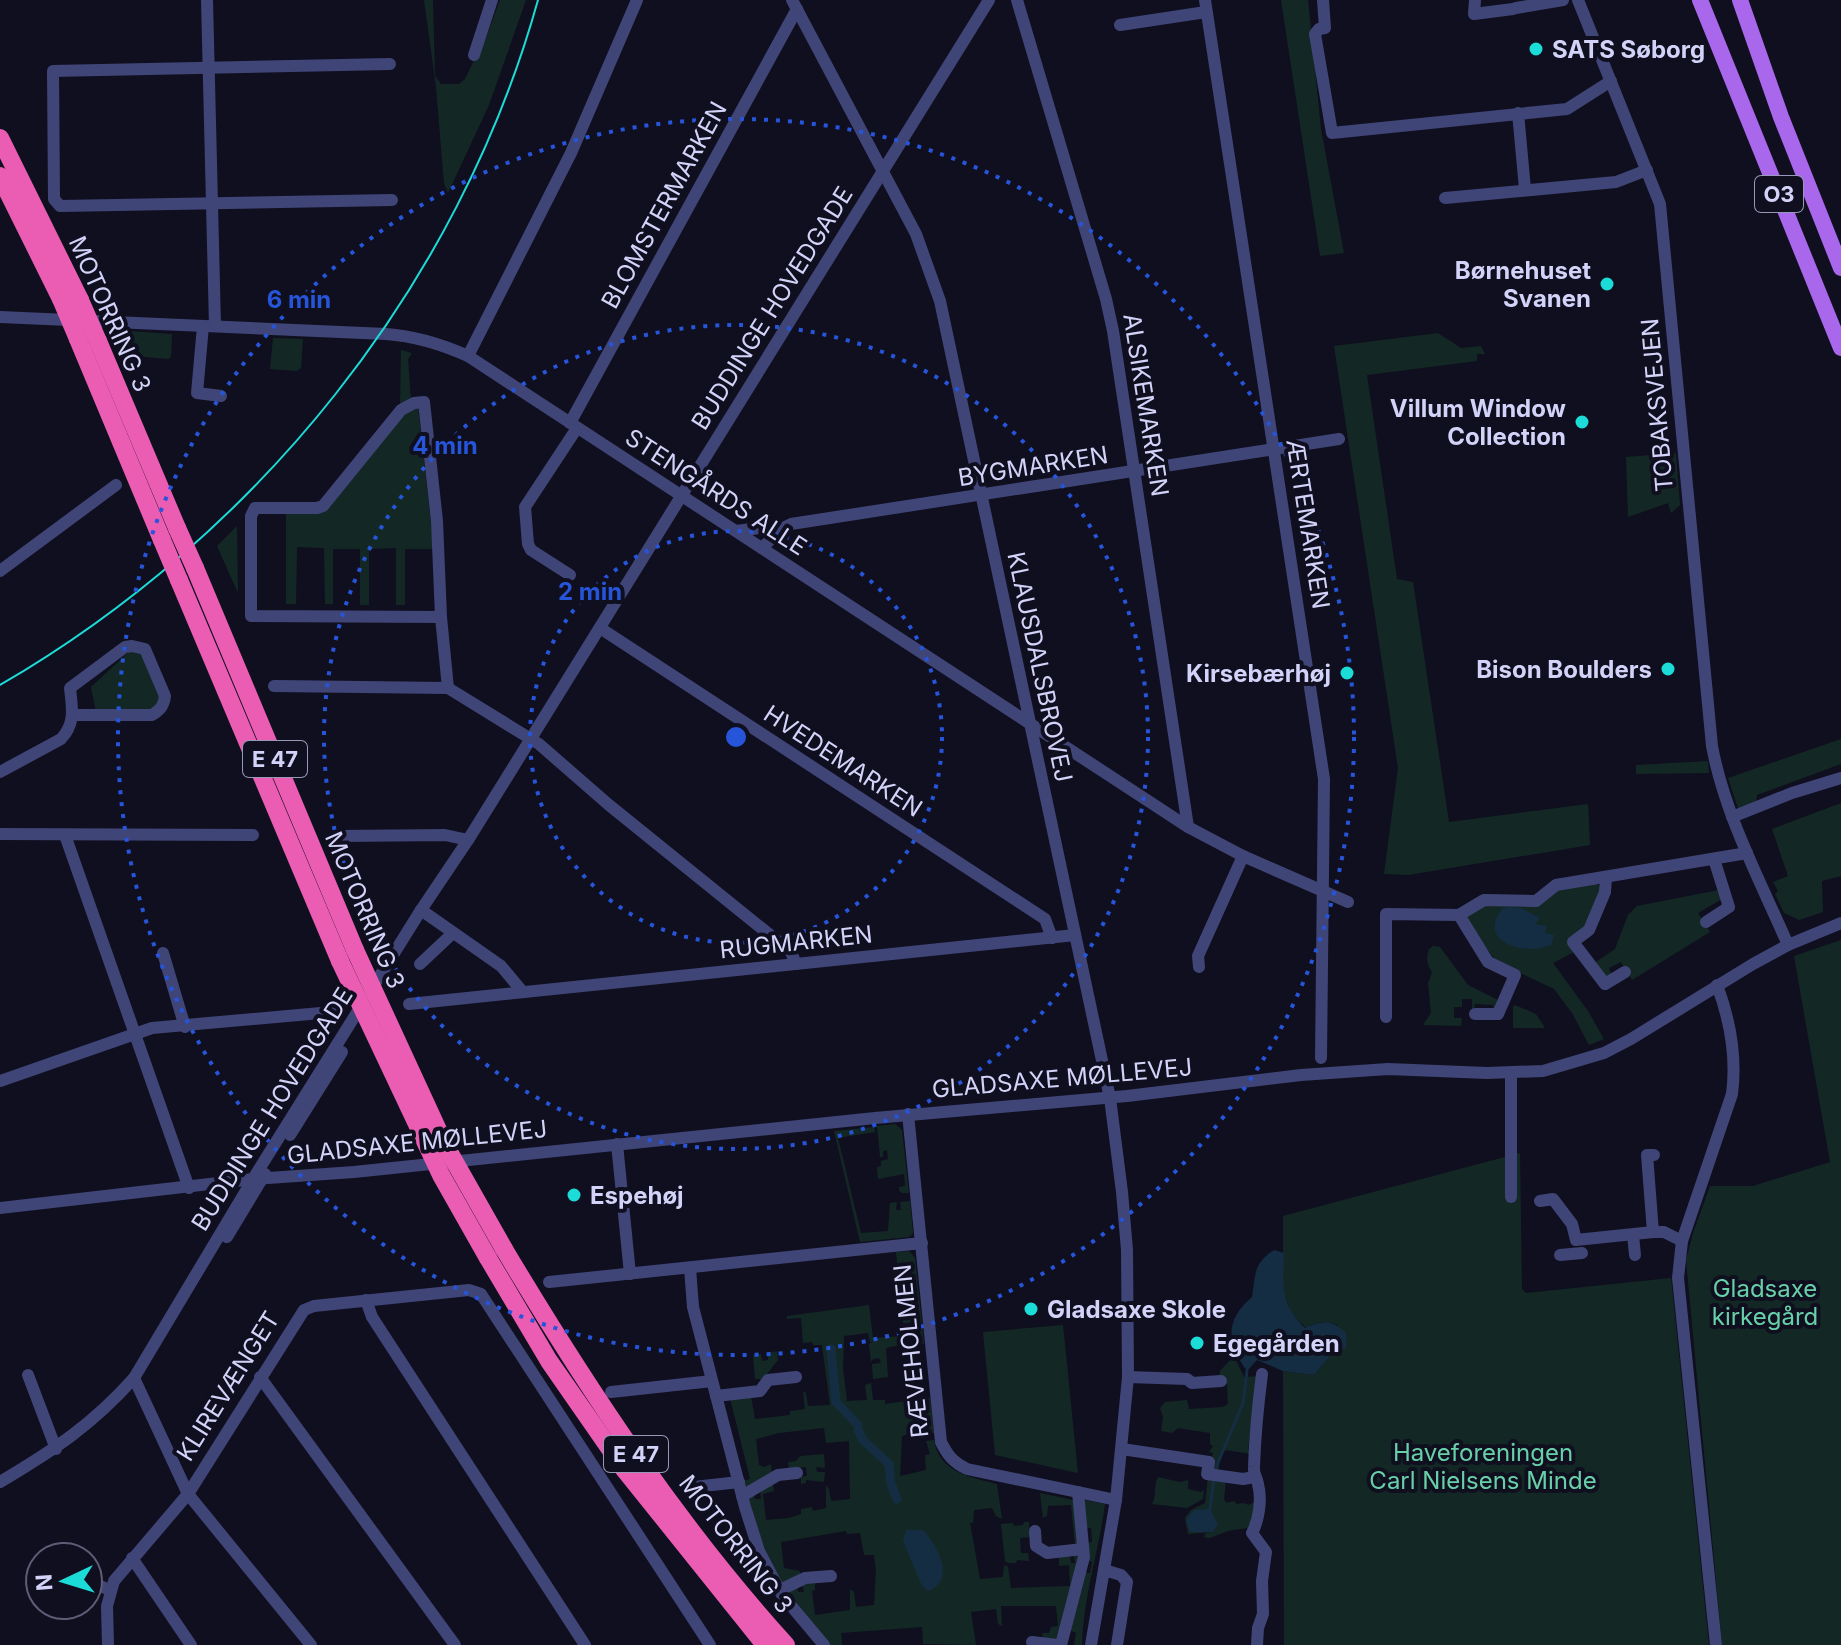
<svg xmlns="http://www.w3.org/2000/svg" width="1841" height="1645" font-family="Inter,sans-serif">
<style>
.green{fill:#132825}
.water{fill:#152d43}
.lines{fill:none;stroke-linecap:round;stroke-linejoin:round}
.stream{stroke:#152d43;stroke-width:3}
.canal{stroke:#152d43;stroke-width:9}
.minor{stroke:#404578;stroke-width:12}
.major{stroke:#a967ec;stroke-width:16}
.highway{stroke:#ea5db2;stroke-width:18}
.tram{stroke:#1cdcd7;stroke-width:2}
.highway-bridge{stroke:#ea5db2;stroke-width:18}
.ring{fill:none;stroke:#2655da;stroke-width:4;stroke-dasharray:4 8}
.poi-dot{fill:#1cdcd7;stroke:#100f1f;stroke-width:3}
.labels{text-anchor:middle;dominant-baseline:central;stroke-width:8;stroke-linejoin:round;paint-order:stroke}
.shield{fill:#100f1f;stroke:#9898b8;stroke-width:2}
.shield-label{font-size:22px;font-weight:bold;fill:#d3d3f9}
.poi-label{font-size:24px;font-weight:bold;fill:#d3d3f9;stroke:#100f1f;text-anchor:start}
.street-label{font-size:24px;fill:#d3d3f9;stroke:#100f1f}
.park-label{font-size:24px;fill:#68d0a9;stroke:#100f1f}
.centre{fill:#2655da;stroke:#100f1f;stroke-width:4}
.ring-label{font-size:24px;text-anchor:middle;font-weight:bold;fill:#2655da;stroke:#100f1f;stroke-width:8;stroke-linejoin:round;paint-order:stroke}
</style>
<rect width="100%" height="100%" fill="#100f1f"/>
<g class="green">
<path d="M424 0H433L435 76 441 84H459L465 79 476 56 479 57 500 0H526L489 105 448 193 444 183 436 87Z"/>
<path d="M1281 0H1308L1321 129 1344 253 1320 256Z"/>
<path d="M129 331 172 334 171 357 168 359 135 356Z"/>
<path d="M1438 333 1461 348 1481 346 1485 354H1477V361L1367 375 1397 579 1413 582 1449 822 1588 804 1590 845 1408 875 1384 874 1398 768 1334 346Z"/>
<path d="M273 338 303 339 301 368 297 371 270 369Z"/>
<path d="M401 350 412 353 408 359 411 400 400 404Z"/>
<path d="M418 408 434 549H405V605H396V548L369 549V605H360V549H333V604H325L324 548 297 547 296 604H286V513L325 512 407 410Z"/>
<path d="M1676 453 1680 505 1671 513 1668 503 1628 517 1626 457Z"/>
<path d="M237 526 238 593 217 546Z"/>
<path d="M130 651 143 652 162 702 155 710 96 712 91 687Z"/>
<path d="M1841 739V764L1757 795 1756 803 1739 811 1728 778Z"/>
<path d="M1708 761 1709 773 1636 774V765Z"/>
<path d="M1841 803V876L1822 881 1823 912 1799 920 1784 913 1775 894 1778 891 1773 882 1788 876 1772 829Z"/>
<path d="M1596 883 1602 889 1586 928 1567 942 1574 952 1553 963 1588 1011 1604 1039 1589 1045 1572 1013 1554 989 1497 962 1467 922 1468 916 1485 904 1537 903 1557 888Z"/>
<path d="M1719 890 1722 899 1698 913 1710 932 1632 980 1621 962 1609 968 1611 974 1607 978 1593 964 1615 949 1628 915 1637 906Z"/>
<path d="M1841 940V1645H1722L1686 1260 1693 1233 1710 1186H1753L1830 1162 1794 956Z"/>
<path d="M1433 946 1440 947 1468 985 1500 1001 1494 1011 1493 1005 1475 1004 1474 1013 1472 1011V999H1462V1007H1454V1018H1462L1461 1026 1423 1025 1431 1013 1428 983 1432 972C1427 965 1426 957 1429 949Z"/>
<path d="M1515 1005 1536 1014 1545 1028H1513V1007Z"/>
<path d="M895 1124 902 1130 909 1193H902L899 1190V1187L905 1186 904 1174 878 1179 877 1167 881 1166V1161L888 1159 887 1150 883 1151V1157H880L877 1126Z"/>
<path d="M874 1127 875 1132 838 1138 861 1233 888 1231 890 1203 897 1202 896 1210H901L900 1202 910 1201 913 1233 909 1237 860 1242 834 1131Z"/>
<path d="M1520 1153 1522 1289 1526 1293 1671 1278 1709 1645H1284L1283 1371 1314 1375 1331 1355 1338 1325C1324 1321 1319 1321 1306 1328L1291 1313 1283 1291V1216Z"/>
<path d="M909 1251 915 1258 924 1344H918L914 1341 921 1340 919 1322 903 1323 896 1252Z"/>
<path d="M869 1305 873 1338 904 1336 905 1344 886 1348 888 1377 873 1379 872 1364 881 1363 879 1358 873 1359 871 1362 869 1344 874 1341 870 1342 868 1333 844 1336 843 1369 847 1401 867 1400 865 1385 871 1383 873 1400H885V1404L930 1398 934 1433 925 1434 923 1425 909 1426V1434L902 1436 900 1476 926 1470 925 1455 930 1454 926 1441 934 1440C939 1473 971 1477 997 1484L1002 1519 996 1516 992 1508 974 1510 973 1523H970L980 1579 1003 1577 1004 1565 1008 1567 1011 1588 1070 1586 1069 1565 1059 1566V1557L1070 1556 1071 1563H1075L1074 1556 1079 1555 1059 1638 1055 1641 1043 1639 1042 1633H1049L1051 1627 1058 1626 1056 1606H1001L1002 1626 998 1624 996 1609 971 1612 976 1645 923 1644 922 1627 841 1633 842 1645H830L788 1594 789 1590 797 1586 798 1592H804L802 1584 815 1582V1590L812 1591 815 1615 850 1610V1589L854 1592 856 1607 874 1605 876 1571 874 1555H864L860 1533 847 1534 846 1531 781 1542 784 1568 800 1571V1576L786 1583 781 1582 760 1539 747 1500 754 1493 755 1499H761L760 1490 773 1483 774 1491 763 1494 766 1520 789 1518 801 1514V1509L812 1507 813 1511 826 1508V1485L829 1489 831 1501 850 1499 849 1441 826 1443 824 1428 779 1433 756 1439 759 1465 764 1467 771 1464 772 1474 747 1488 744 1487V1481L750 1479 730 1398 751 1396 755 1419 790 1415V1411L805 1409 803 1391 806 1393 808 1406 830 1405 822 1345H813L812 1342 803 1343 801 1318 787 1319V1316Z"/>
<path d="M1063 1325 1078 1473 995 1455 983 1332Z"/>
<path d="M777 1351 778 1360 763 1379H755L753 1355 761 1354 762 1361 768 1360V1353Z"/>
<path d="M1234 1356 1244 1377 1259 1376 1248 1449 1252 1451V1454L1225 1450 1222 1452 1218 1472 1210 1471 1213 1453 1209 1452 1213 1446 1210 1444V1433L1178 1428 1172 1433 1161 1431 1163 1417 1160 1408 1165 1402 1187 1400 1189 1409 1223 1407 1228 1404 1227 1384 1219 1377 1220 1371Z"/>
<path d="M824 1454 825 1468 816 1467 817 1472H825L824 1482 806 1480V1483L801 1484V1477L807 1476 806 1467 789 1469 788 1462 796 1461 800 1456Z"/>
<path d="M1158 1477 1180 1482 1188 1480V1489L1201 1492 1204 1490 1203 1499 1187 1508 1152 1504C1157 1496 1153 1486 1158 1477Z"/>
<path d="M1208 1477 1226 1479 1224 1499 1226 1503 1234 1501 1237 1504 1243 1503 1249 1505 1256 1501 1251 1525 1247 1528 1228 1531 1210 1538 1204 1537 1206 1533 1213 1532 1188 1534 1185 1518 1191 1510 1205 1503Z"/>
<path d="M1040 1493 1073 1500 1078 1543 1075 1545 1071 1505 1048 1506 1047 1516 1043 1518Z"/>
<path d="M1084 1500 1105 1504C1099 1551 1083 1597 1082 1645H1074L1076 1633 1069 1630 1084 1572 1090 1573 1092 1562 1087 1560 1086 1543 1092 1542 1091 1528H1084Z"/>
<path d="M1024 1522H1029L1030 1537 1020 1538 1021 1553H1028L1029 1561 1017 1560 1016 1563H1008L1005 1561 1001 1524 1013 1523 1014 1526 1023 1525Z"/>
</g>
<g class="water">
<path d="M1509 907 1521 908 1540 918 1535 924 1547 926 1545 933 1554 935 1551 945C1524 956 1475 942 1503 908Z"/>
<path d="M1274 1250 1284 1253C1283 1287 1280 1303 1305 1328 1322 1320 1332 1319 1346 1333V1348L1331 1355 1314 1375 1283 1371 1257 1360 1247 1371C1227 1343 1224 1321 1252 1297 1256 1273 1253 1264 1274 1250Z"/>
<path d="M1210 1509 1218 1524 1213 1532H1190L1186 1520 1194 1510Z"/>
<path d="M906 1530H923C937 1546 957 1579 928 1591L922 1586 903 1541Z"/>
</g>
<g class="lines">
<g class="stream">
<path d="M1215 1470 1243 1403 1247 1371"/>
<path d="M1210 1509 1214 1478"/>
</g>
<g class="canal">
<path d="M831 1349 836 1402 858 1425"/>
<path d="M858 1430 863 1440 889 1464 891 1484 897 1499"/>
</g>
<g class="minor">
<path d="M207 0 215 326"/>
<path d="M792 0 916 234 940 301 1110 1098 1122 1192 1127 1250 1128 1377 1116 1500 1091 1645"/>
<path d="M1017 0 1106 299 1113 331 1188 827"/>
<path d="M1205 0 1324 779 1321 1058"/>
<path d="M1323 0 1325 28 1319 29 1315 34 1332 133 1567 109 1611 81"/>
<path d="M1475 0 1474 14 1513 9"/>
<path d="M1578 0 1660 204 1712 746C1725 816 1760 880 1788 945"/>
<path d="M1516 8 1563 0"/>
<path d="M1120 25 1206 12"/>
<path d="M474 55 492 0"/>
<path d="M390 64 53 71 54 199 60 206 392 200"/>
<path d="M1518 113 1525 189"/>
<path d="M1445 198 1616 182 1647 170"/>
<path d="M0 317 386 334C415 336 441 344 468 356L1188 827 1243 856 1348 902"/>
<path d="M203 326 197 393 221 396"/>
<path d="M468 356 571 153 637 0"/>
<path d="M570 423 797 9"/>
<path d="M736 531 775 526 781 529"/>
<path d="M762 548 781 529 791 524 1339 439"/>
<path d="M0 571 116 485"/>
<path d="M570 575 531 550 528 544 525 507 577 428"/>
<path d="M441 617 251 616V516L255 508H317L323 506 401 410 414 403 424 402 437 521 441 617 448 688"/>
<path d="M600 628 1045 919 1052 938"/>
<path d="M274 686 448 688 539 744 609 805 791 952 796 964"/>
<path d="M0 772 61 739C76 723 72 708 70 688L125 647 132 646 145 649 165 696C164 706 160 710 152 715H73"/>
<path d="M1732 817 1792 793 1841 778"/>
<path d="M0 834 253 835"/>
<path d="M65 835 189 1188"/>
<path d="M339 836 445 835 468 840"/>
<path d="M1606 877 1605 892 1589 930 1573 942 1605 984 1625 972"/>
<path d="M421 910 501 966 522 991"/>
<path d="M1459 915 1488 962 1515 975 1498 1014H1475"/>
<path d="M1706 922 1729 907 1714 859"/>
<path d="M163 953 185 1027"/>
<path d="M420 964 453 933"/>
<path d="M1199 967 1198 956 1243 856"/>
<path d="M409 1004 1075 935"/>
<path d="M1386 1017V914L1459 915 1484 900 1536 901 1556 885 1747 853"/>
<path d="M0 1081 152 1028 332 1012"/>
<path d="M908 1114 941 1442C948 1456 953 1462 967 1469L1116 1500"/>
<path d="M290 1135 342 1052"/>
<path d="M617 1144 630 1274"/>
<path d="M1511 1197V1074"/>
<path d="M1540 1201 1553 1199 1572 1224 1576 1240 1653 1232H1664L1682 1241"/>
<path d="M0 1208 253 1179 354 1172 875 1118 1127 1096 1301 1075 1388 1069 1487 1073 1543 1071 1604 1053 1631 1039 1753 964 1788 945 1841 923"/>
<path d="M1653 1232 1647 1155H1654"/>
<path d="M1633 1235 1635 1255"/>
<path d="M227 1237 265 1174"/>
<path d="M1560 1255 1582 1253"/>
<path d="M690 1268 693 1307 745 1507 759 1551 782 1595 824 1645"/>
<path d="M549 1282 922 1243"/>
<path d="M366 1300 372 1317 585 1645"/>
<path d="M28 1375 56 1449"/>
<path d="M260 1377 455 1645"/>
<path d="M1128 1377 1187 1379 1192 1383 1221 1381"/>
<path d="M134 1378 188 1494 311 1645"/>
<path d="M611 1392 712 1381"/>
<path d="M716 1396 760 1391 768 1380 796 1377"/>
<path d="M1122 1449 1209 1462 1207 1474 1243 1479 1255 1477"/>
<path d="M0 1482C54 1450 92 1425 134 1378L253 1179 421 910 468 840 989 0"/>
<path d="M685 1488 739 1482"/>
<path d="M742 1496 778 1475 797 1473"/>
<path d="M1035 1531 1036 1546 1047 1553 1083 1549"/>
<path d="M132 1558 191 1645"/>
<path d="M1104 1570 1121 1575 1127 1582 1117 1645"/>
<path d="M88 1581 110 1590"/>
<path d="M780 1590 805 1578 831 1576"/>
<path d="M1032 1642 1057 1645"/>
<path d="M108 1645 107 1606 114 1581 188 1494 304 1310 314 1306 469 1290 481 1294 710 1645"/>
<path d="M1061 1645 1084 1557 1078 1492"/>
<path d="M1257 1645 1258 1628 1263 1614 1262 1581 1266 1552 1252 1533C1259 1520 1262 1499 1258 1484 1257 1477 1253 1474 1254 1467 1255 1435 1258 1405 1262 1374"/>
<path d="M1716 1645 1678 1278 1682 1241 1732 1094C1737 1056 1730 1020 1717 985"/>
</g>
<g class="major">
<path d="M1700 0 1841 348"/>
<path d="M1740 0 1781 117 1841 268"/>
</g>
<g class="highway">
<path d="M0 138 80 300"/>
<path d="M0 176 61 299"/>
<path d="M78 339 162 540"/>
<path d="M98 341 177 528"/>
<path d="M195 568 355 950"/>
<path d="M179 580 340 961"/>
<path d="M504 1249C587 1388 677 1525 786 1645"/>
<path d="M488 1258 549 1361 624 1469 765 1645"/>
</g>
<path class="tram" d="M0 685C257 536 458 287 538 0"/>
<g class="highway-bridge">
<path d="M61 299 78 339"/>
<path d="M80 300 98 341"/>
<path d="M177 528 195 568"/>
<path d="M162 540 179 580"/>
<path d="M355 950 444 1143 504 1249"/>
<path d="M340 961 441 1175 488 1258"/>
</g>
</g>
<g class="ring">
<circle cx="736" cy="737" r="206"/>
<circle cx="736" cy="737" r="412"/>
<circle cx="736" cy="737" r="618"/>
</g>
<g class="poi-dot">
<circle cx="1536" cy="49" r="8"/>
<circle cx="1607" cy="284" r="8"/>
<circle cx="1582" cy="422" r="8"/>
<circle cx="1668" cy="669" r="8"/>
<circle cx="1347" cy="673" r="8"/>
<circle cx="574" cy="1195" r="8"/>
<circle cx="1031" cy="1309" r="8"/>
<circle cx="1197" cy="1343" r="8"/>
</g>
<g class="labels">
<g class="shield">
<rect x="1755" y="176" width="48" height="36" rx="6"/>
<rect x="243" y="741" width="64" height="36" rx="6"/>
<rect x="604" y="1436" width="64" height="36" rx="6"/>
</g>
<g class="shield-label">
<text x="1779" y="194">O3</text>
<text x="275" y="759">E 47</text>
<text x="636" y="1454">E 47</text>
</g>
<g class="poi-label">
<text x="1552" y="49">SATS Søborg</text>
<text x="1591" y="270" text-anchor="end">Børnehuset<tspan x="1591" dy="28">Svanen</tspan></text>
<text x="1566" y="408" text-anchor="end">Villum Window<tspan x="1566" dy="28">Collection</tspan></text>
<text x="1652" y="669" text-anchor="end">Bison Boulders</text>
<text x="1331" y="673" text-anchor="end">Kirsebærhøj</text>
<text x="590" y="1195">Espehøj</text>
<text x="1047" y="1309">Gladsaxe Skole</text>
<text x="1213" y="1343">Egegården</text>
</g>
<g class="street-label">
<text transform="translate(664 205) rotate(-61)">BLOMSTERMARKEN</text>
<text transform="translate(772 308) rotate(-58)">BUDDINGE HOVEDGADE</text>
<text transform="translate(110 314) rotate(66)">MOTORRING 3</text>
<text transform="translate(1146 405) rotate(81)">ALSIKEMARKEN</text>
<text transform="translate(1657 405) rotate(-95)">TOBAKSVEJEN</text>
<text transform="translate(1033 466) rotate(-9)">BYGMARKEN</text>
<text transform="translate(716 492) rotate(33)">STENGÅRDS ALLE</text>
<text transform="translate(1308 524) rotate(81)">ÆRTEMARKEN</text>
<text transform="translate(1040 667) rotate(78)">KLAUSDALSBROVEJ</text>
<text transform="translate(843 761) rotate(33)">HVEDEMARKEN</text>
<text transform="translate(365 910) rotate(67)">MOTORRING 3</text>
<text transform="translate(796 942) rotate(-6)">RUGMARKEN</text>
<text transform="translate(1062 1078) rotate(-5)">GLADSAXE MØLLEVEJ</text>
<text transform="translate(272 1109) rotate(-58)">BUDDINGE HOVEDGADE</text>
<text transform="translate(417 1142) rotate(-6)">GLADSAXE MØLLEVEJ</text>
<text transform="translate(911 1351) rotate(-96)">RÆVEHOLMEN</text>
<text transform="translate(228 1386) rotate(-58)">KLIREVÆNGET</text>
<text transform="translate(736 1544) rotate(52)">MOTORRING 3</text>
</g>
<g class="park-label">
<text x="1765" y="1288">Gladsaxe<tspan x="1765" dy="28">kirkegård</tspan></text>
<text x="1483" y="1452">Haveforeningen<tspan x="1483" dy="28">Carl Nielsens Minde</tspan></text>
</g>
</g>
<circle cx="736" cy="737" r="12" class="centre"/>
<g class="ring-label">
<text x="299" y="308">6 min</text>
<text x="445" y="454">4 min</text>
<text x="590" y="600">2 min</text>
</g>
<g transform="translate(64 1581) rotate(266)"><circle r="38" fill="#100f1f" stroke="#5e5d76" stroke-width="2"/>
<path d="M0-6L14 30L0 20L-14 30Z" fill="#1cdcd7"/>
<text y="-12" font-size="22" font-weight="bold" text-anchor="middle" fill="#d3d3f9">N</text>
</g>
</svg>
